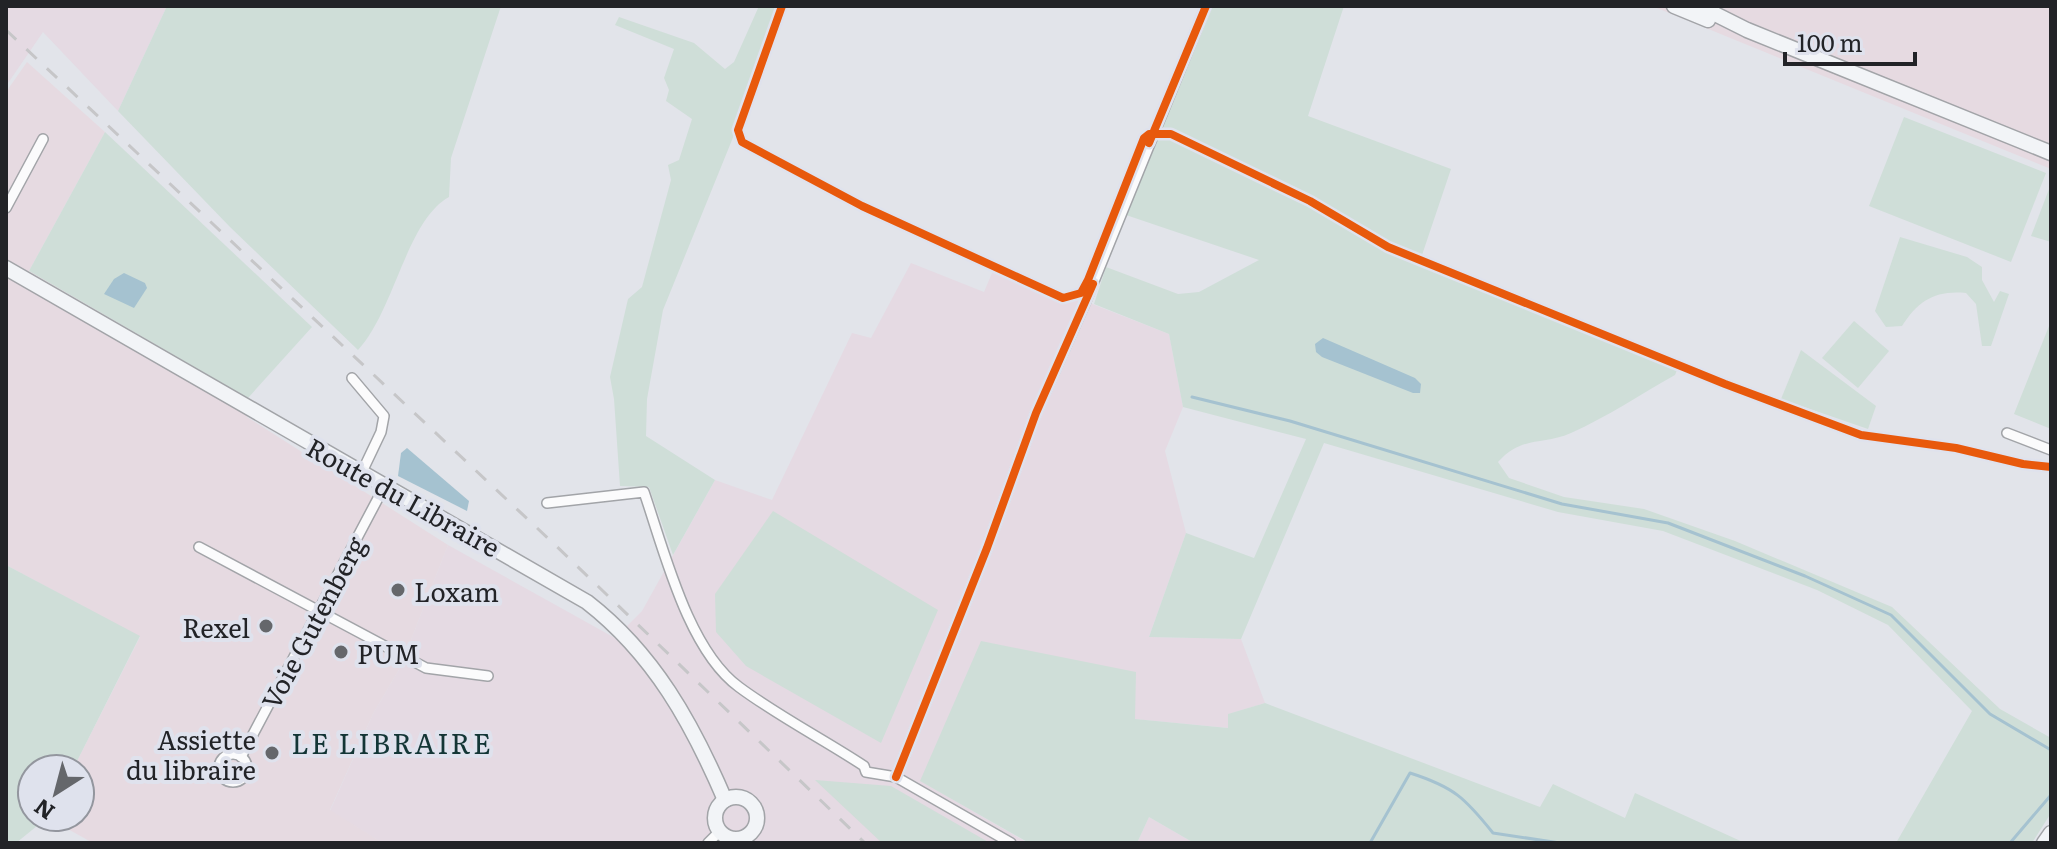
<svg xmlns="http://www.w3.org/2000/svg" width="2057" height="849" font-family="Literata,serif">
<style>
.commercial{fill:#e5dae3}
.industrial{fill:#e6dae1}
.green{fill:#cfded8}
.water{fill:#a5c2d0}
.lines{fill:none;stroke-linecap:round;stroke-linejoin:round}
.stream{stroke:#a5c2d0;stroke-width:3}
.street-casing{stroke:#a2a4a8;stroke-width:12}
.secondary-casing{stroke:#a2a4a8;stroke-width:17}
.street{stroke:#fbfbfc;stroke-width:9}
.secondary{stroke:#f2f4f7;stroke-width:14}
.rail{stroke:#c6c6c8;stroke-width:3;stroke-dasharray:14 14;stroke-linecap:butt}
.cycleway-casing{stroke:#dfe2ed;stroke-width:13}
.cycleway{stroke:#e8590c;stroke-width:8}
.poi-dot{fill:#65676b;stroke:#dfe2ed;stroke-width:3}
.labels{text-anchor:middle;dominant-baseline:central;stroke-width:8;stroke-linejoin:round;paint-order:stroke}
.street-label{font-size:26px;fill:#222327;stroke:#dfe2ed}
.poi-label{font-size:26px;fill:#222327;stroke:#dfe2ed;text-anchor:start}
.neighbourhood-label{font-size:28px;letter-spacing:2px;fill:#133636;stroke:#dfe2ed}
</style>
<rect width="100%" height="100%" fill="#e2e4ea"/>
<g class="commercial">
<path d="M6 6H167L118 111 43 32 6 86Z"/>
<path d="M911 263 984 292 995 266 1169 334 1183 407 1165 451 1186 533 1149 637 1241 639 1265 703 1229 714V728L1134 719 921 781 1028 843H383L330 811 373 714 400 668 448 545 615 638 642 611 715 480 772 500 852 333 871 338Z"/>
<path d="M1149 817 1194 843H1137Z"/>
</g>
<g class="industrial">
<path d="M1652 6H2051V169Z"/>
<path d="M27 62 105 132 29 271 248 398 247 417 448 545 400 668 373 714 330 810 383 843H93L48 818 80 817V769H73L140 637 6 565V92Z"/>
</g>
<g class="green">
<path d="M167 6H501L451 158 449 197C406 221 395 310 358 350L230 227 118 111Z"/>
<path d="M759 6H776L734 135 663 310 647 399 646 436 715 480 673 555 649 487 620 486 614 399 610 377 628 299 642 287 671 180 668 165 679 160 692 119 666 101 669 90 664 78 674 49 615 25 619 17 694 43 725 69 734 62Z"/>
<path d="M1212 6H1344L1308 116 1451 169 1421 258 1681 360 1675 375C1641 394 1607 417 1571 433 1541 446 1523 435 1498 462L1509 478 1564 497 1644 509 1735 541 1892 607 2000 709 2051 738V813L2032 843H1896L1972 711 1888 625 1817 590 1663 531 1558 512 1324 443 1241 639 1149 637 1186 533 1254 558 1306 439 1183 407 1169 334 1094 304 1106 267 1178 294 1199 292 1259 260 1126 215Z"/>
<path d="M1904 117 2046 173 2011 262 1869 206Z"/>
<path d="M105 132 312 327 248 398 29 271Z"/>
<path d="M2051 184V242L2031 236Z"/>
<path d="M1900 237 1967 257 1982 267V280L1994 302 2000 291 2009 294 1991 346H1982L1976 304 1966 293C1935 290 1918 301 1902 326L1886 327 1875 311Z"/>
<path d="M1854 321 1889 351 1858 388 1822 358Z"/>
<path d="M2051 321V429L2014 414Z"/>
<path d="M1801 350 1876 406 1868 429 1781 399Z"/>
<path d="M773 511 938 610 881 743 746 666 716 632 715 594Z"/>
<path d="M6 565 140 636 73 769H32V817H48L16 843H6Z"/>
<path d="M981 641 1136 672 1135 719 1228 728V714L1265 703 1540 807 1553 784 1625 818 1635 793 1745 843H1194L1149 817 1137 843H1029L920 781Z"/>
<path d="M815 780 891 786 990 843H882Z"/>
</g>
<g class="water">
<path d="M124 273 145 283 147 288 134 308 104 294 114 279Z"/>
<path d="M1323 338 1415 378 1421 384 1420 393H1413L1322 357 1316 352 1315 344Z"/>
<path d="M407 448 469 501 467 511 398 476 401 453Z"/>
</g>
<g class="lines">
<g class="stream">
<path d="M1192 397 1290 421 1562 504 1668 523 1805 576 1891 615 1990 714 2051 750"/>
<path d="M1370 843 1410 773C1454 787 1465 798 1493 833L1560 843"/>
<path d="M2010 843 2051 795"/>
</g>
<g class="street-casing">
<g id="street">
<path d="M6 208 43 139"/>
<path d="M352 378 384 416 381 432 361 474"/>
<path d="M2007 433 2051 450"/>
<path d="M547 503 644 492C664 550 688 650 739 687 778 716 823 739 864 766L866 772 896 777 1011 843"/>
<path d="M199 547 426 668 488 676"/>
<circle cx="233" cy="768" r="14"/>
<path d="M241 757 384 487"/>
<path d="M896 777 987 548 1036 413 1086 301 1206 6"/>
<path d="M708 843 720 831"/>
</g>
</g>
<g class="secondary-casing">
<g id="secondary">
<path d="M1674 6 1708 20"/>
<path d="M1699 6 1747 30 2051 153"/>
<path d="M6 268 587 602C654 654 692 723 725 800"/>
<circle cx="736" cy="818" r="21"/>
<path d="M2044 843 2051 833"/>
</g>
</g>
<use href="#street" class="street"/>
<use href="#secondary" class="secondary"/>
<path class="rail" d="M6 30 552 542 865 843"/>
<g class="cycleway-casing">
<g id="cycleway">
<path d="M782 6 738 130 742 142 862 206 1063 298 1081 293 1088 280 1144 138 1149 134H1171L1310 201 1388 247 1725 384 1861 435 1956 448 2023 464 2051 467"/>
<path d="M1149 143 1206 6"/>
<path d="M896 777 987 548 1036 413 1093 284"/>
</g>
</g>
<use href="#cycleway" class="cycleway"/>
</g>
<g class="poi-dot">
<circle cx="398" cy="590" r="8"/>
<circle cx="266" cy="626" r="8"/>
<circle cx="341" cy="652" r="8"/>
<circle cx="272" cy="753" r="8"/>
</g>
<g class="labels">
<g class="street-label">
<text transform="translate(404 496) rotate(29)">Route du Libraire</text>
<text transform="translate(312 622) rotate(-62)">Voie Gutenberg</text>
</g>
<g class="poi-label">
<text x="414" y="590">Loxam</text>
<text x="250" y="626" text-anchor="end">Rexel</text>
<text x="357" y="652">PUM</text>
<text x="256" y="738" text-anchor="end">Assiette<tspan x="256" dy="30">du libraire</tspan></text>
</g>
<g class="neighbourhood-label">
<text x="392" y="742">LE LIBRAIRE</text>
</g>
</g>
<rect width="2057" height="849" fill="none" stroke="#222327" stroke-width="16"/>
<g transform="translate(56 793) rotate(216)"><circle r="38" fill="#dfe2ed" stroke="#93969e" stroke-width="2"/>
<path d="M0-6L14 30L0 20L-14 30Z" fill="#65676b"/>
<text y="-12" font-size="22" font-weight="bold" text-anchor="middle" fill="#222327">N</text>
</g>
<path d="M1785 52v12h130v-12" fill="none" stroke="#222327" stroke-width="4"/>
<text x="1797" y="52" font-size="24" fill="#222327" stroke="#dfe2ed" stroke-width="6" paint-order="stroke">100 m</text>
</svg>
